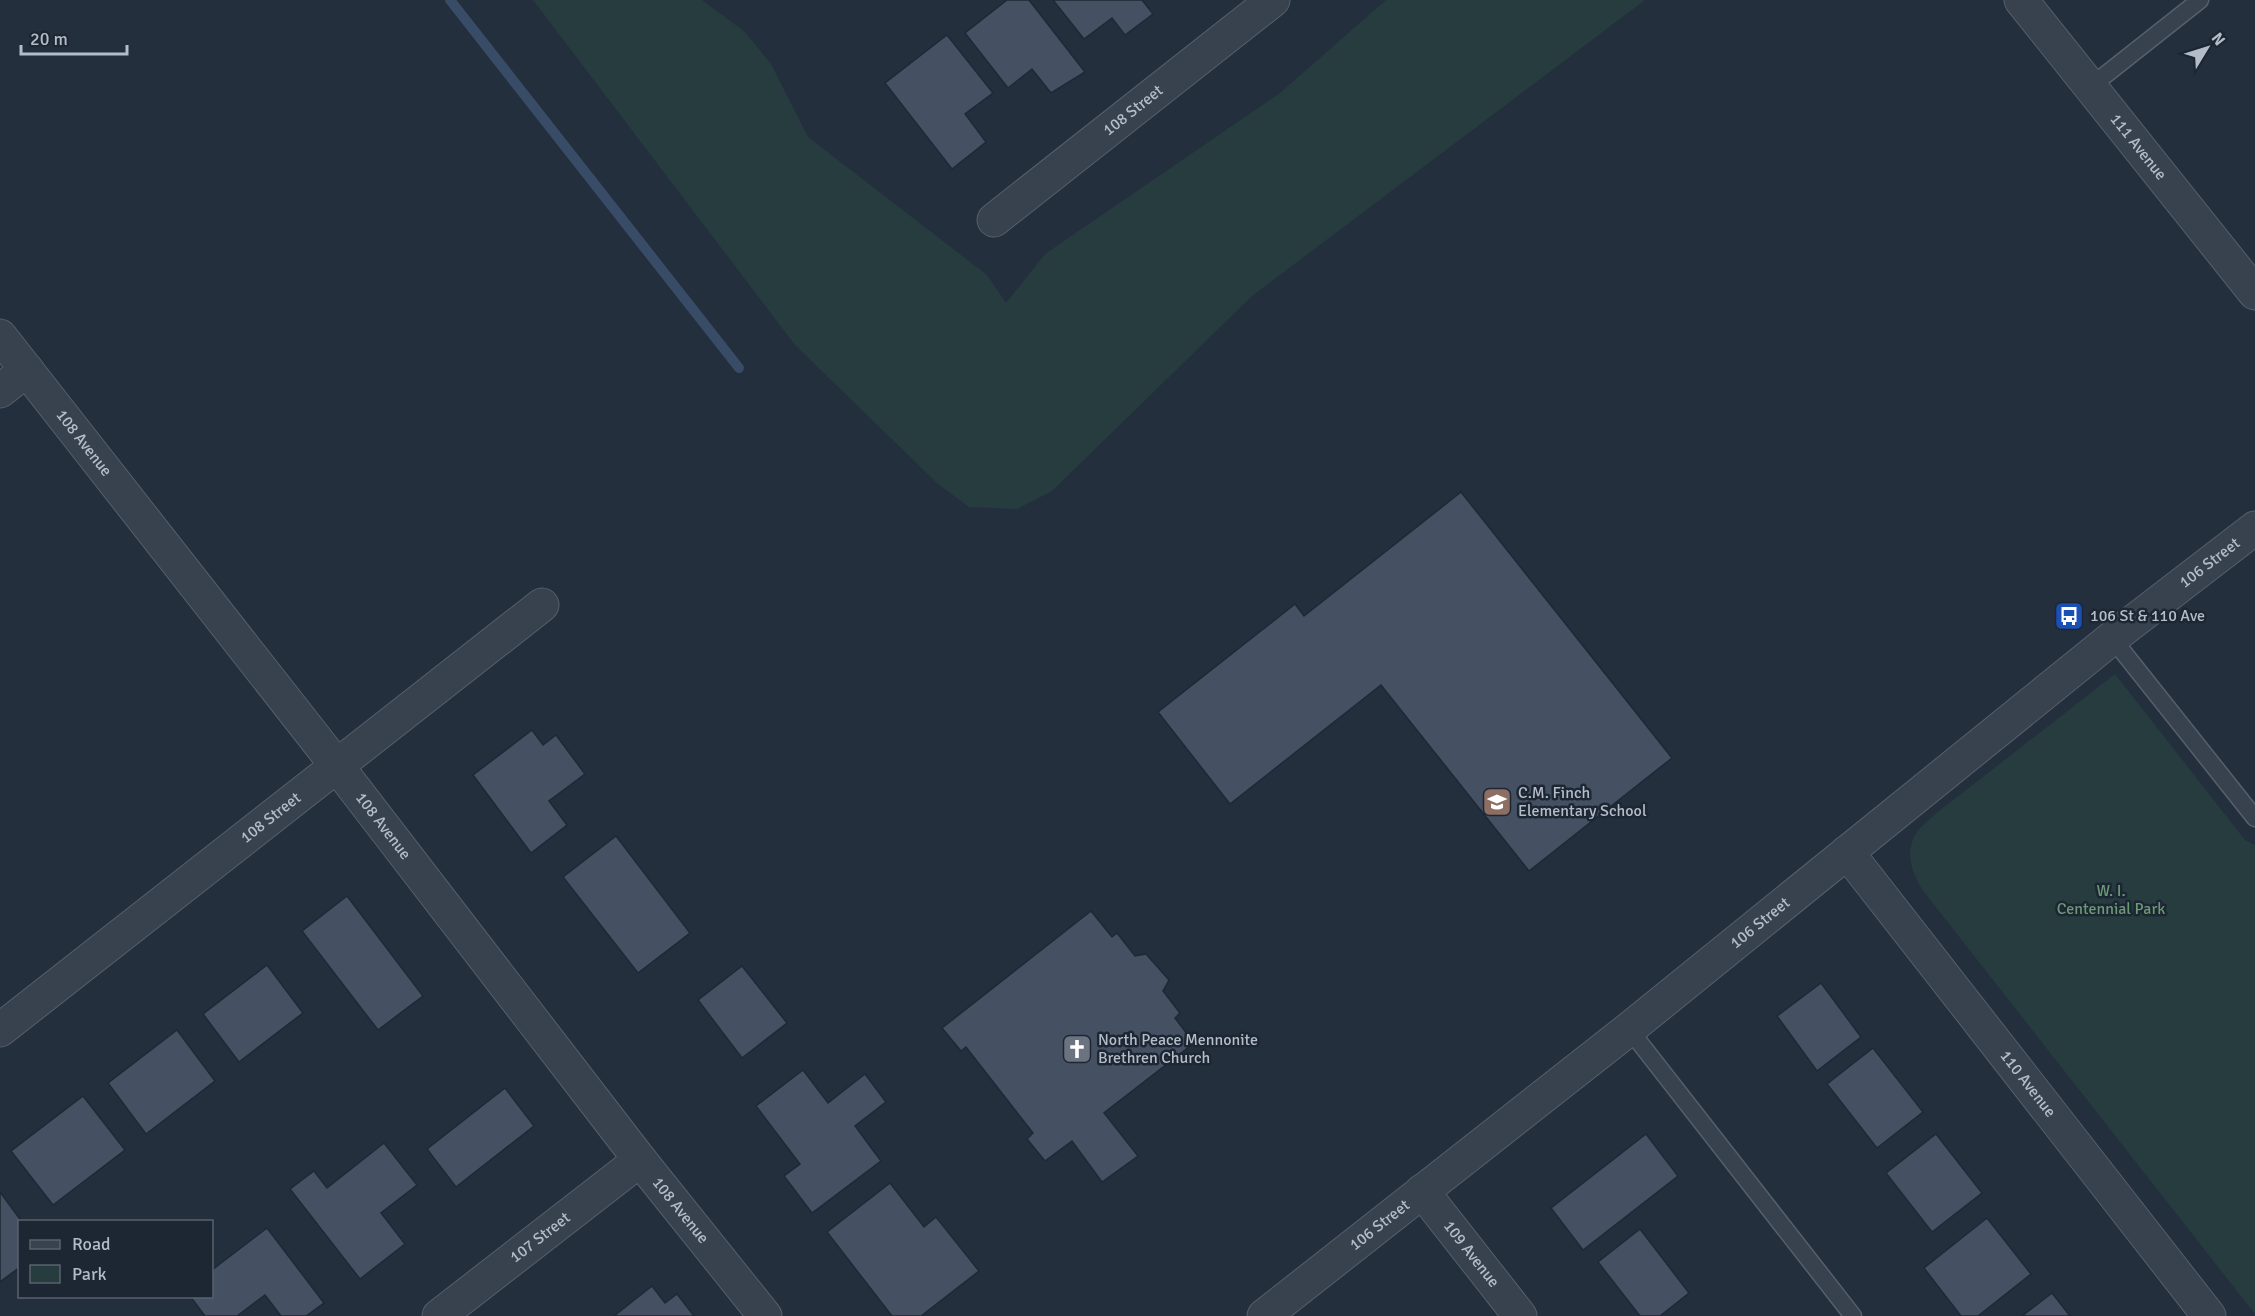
<svg xmlns="http://www.w3.org/2000/svg" width="2255" height="1316" font-family="Signika,sans-serif">
<style>
.green{fill:#263c3f}
.lines{fill:none;stroke-linecap:round;stroke-linejoin:round}
.stream{stroke:#394c67;stroke-width:10}
.building{fill:#455162;stroke:#1f2835;stroke-width:1.5}
.lane-casing{stroke:#565f6c;stroke-width:19}
.street-casing{stroke:#565f6c;stroke-width:35}
.lane{stroke:#38414e;stroke-width:16}
.street{stroke:#38414e;stroke-width:33}
.labels{text-anchor:middle;dominant-baseline:central;stroke-width:5;stroke-linejoin:round;paint-order:stroke}
.street-label{font-size:16px;fill:#b4bcc9;stroke:#1d2633}
.poi-label{font-size:16px;fill:#b4bcc9;stroke:#1d2633;text-anchor:start}
.park-label{font-size:16px;fill:#6b9a76;stroke:#1d2633}
</style>
<rect width="100%" height="100%" fill="#242f3e"/>
<g class="green">
<path d="M533 0H702L745 32 771 64 808 137 987 275 1006 303 1045 254 1280 93 1386 0H1645L1252 296 1052 491 1017 509 969 507 938 484 795 345Z"/>
<path d="M2115 674 2245 840 2255 845V1314L1924 892C1913 875 1905 857 1914 837 1918 829 1928 821 1934 815Z"/>
</g>
<g class="lines">
<path class="stream" d="M450 0 739 368"/>
</g>
<g class="building">
<path d="M1007 0H1029L1085 72 1051 93 1032 69 1008 88 965 33Z"/>
<path d="M1053 0H1142L1153 14 1125 35 1112 18 1084 39Z"/>
<path d="M947 35 993 93 965 114 986 142 952 169 885 83Z"/>
<path d="M1461 492 1672 758 1529 871 1381 685 1230 804 1158 712 1295 604 1304 616Z"/>
<path d="M532 730 543 745 556 735 585 774 549 801 567 825 531 853 473 775Z"/>
<path d="M616 836 690 933 638 973 563 877Z"/>
<path d="M347 896 423 996 378 1030 302 931Z"/>
<path d="M1091 911 1112 937 1117 933 1135 956 1146 954 1169 980 1163 991 1180 1013 1175 1018 1194 1043 1104 1113 1138 1156 1102 1182 1072 1141 1045 1161 1027 1139 1033 1133 966 1047 961 1051 942 1028Z"/>
<path d="M267 965 303 1013 239 1062 203 1014Z"/>
<path d="M742 966 787 1023 742 1058 698 1000Z"/>
<path d="M1821 983 1861 1037 1817 1071 1777 1016Z"/>
<path d="M177 1030 215 1081 146 1134 108 1083Z"/>
<path d="M1873 1048 1923 1112 1877 1148 1827 1084Z"/>
<path d="M803 1070 828 1103 865 1074 886 1102 855 1126 881 1161 812 1213 784 1176 800 1164 756 1106Z"/>
<path d="M505 1088 534 1126 456 1187 427 1149Z"/>
<path d="M83 1096 125 1150 53 1205 11 1151Z"/>
<path d="M1646 1134 1678 1176 1583 1250 1551 1208Z"/>
<path d="M1936 1134 1982 1193 1932 1232 1886 1173Z"/>
<path d="M384 1143 417 1185 381 1213 405 1244 360 1279 290 1189 314 1171 327 1188Z"/>
<path d="M890 1183 924 1227 936 1217 979 1271 921 1316H892L827 1232Z"/>
<path d="M0 1192 22 1222H20V1267L0 1282Z"/>
<path d="M1987 1218 2031 1274 1978 1316H1961L1924 1268Z"/>
<path d="M267 1228 324 1303 306 1316H281L265 1295 237 1316H205L190 1296H212V1270Z"/>
<path d="M1640 1229 1689 1293 1660 1316H1640L1598 1262Z"/>
<path d="M652 1286 665 1303 677 1294 694 1316H614Z"/>
<path d="M2052 1293 2070 1316H2022Z"/>
</g>
<g class="lines">
<g class="lane-casing">
<g id="lane">
<path d="M2090 87 2200 0"/>
<path d="M2112 638 2255 818"/>
<path d="M1629 1029 1853 1316"/>
</g>
</g>
<g class="street-casing">
<g id="street">
<path id="s1" d="M2021 0 2255 293"/>
<path id="s2" d="M994 220 1273 0"/>
<path id="s3" d="M0 336 337 766 640 1160 765 1316"/>
<path d="M0 391 27 370"/>
<path id="s4" d="M1847 852 2209 1316"/>
<path id="s5" d="M0 1030 542 605"/>
<path id="s6" d="M1422 1191 1520 1316"/>
<path id="s7" d="M439 1316 640 1160"/>
<path id="s8" d="M1264 1316 1629 1029 2112 638 2255 528"/>
</g>
</g>
<use href="#lane" class="lane"/>
<use href="#street" class="street"/>
</g>
<defs>
<g id="bus-square" transform="scale(1.5)"><rect x="-9" y="-9" width="18" height="18" rx="4" fill="#1a4fb4" stroke="#1d2633"/><path d="M-5-6H5V4H4V6H2V4H-2V6H-4V4H-5ZM-3.5-4V0h7V-4ZM-3.5 1.2v1.5H-2V1.2ZM2 1.2v1.5H3.5V1.2Z" fill="#fff"/></g>
<g id="school-square" transform="scale(1.5)"><rect x="-9" y="-9" width="18" height="18" rx="4" fill="#8d6e63" stroke="#1d2633"/><path d="M0-5L7-2L0 1L-7-2ZM-4 1L0 2.5L4 1V4Q0 6-4 4Z" fill="#fff"/></g>
<g id="church-square" transform="scale(1.5)"><rect x="-9" y="-9" width="18" height="18" rx="4" fill="#6b7280" stroke="#1d2633"/><path d="M-1.2-6h2.4v3.5h3.3v2.4h-3.3V6h-2.4V-.1h-3.3v-2.4h3.3Z" fill="#fff"/></g>
</defs>
<g fill-rule="evenodd">
<use href="#bus-square" x="2069" y="616"/>
<use href="#school-square" x="1497" y="802"/>
<use href="#church-square" x="1077" y="1049"/>
</g>
<g class="labels">
<g class="street-label">
<text stroke="none"><textPath href="#s2" startOffset="177">108 Street</textPath></text>
<text stroke="none"><textPath href="#s1" startOffset="188">111 Avenue</textPath></text>
<text stroke="none"><textPath href="#s3" startOffset="136">108 Avenue</textPath></text>
<text stroke="none"><textPath href="#s8" startOffset="1209">106 Street</textPath></text>
<text stroke="none"><textPath href="#s5" startOffset="344">108 Street</textPath></text>
<text stroke="none"><textPath href="#s3" startOffset="622">108 Avenue</textPath></text>
<text stroke="none"><textPath href="#s8" startOffset="633">106 Street</textPath></text>
<text stroke="none"><textPath href="#s4" startOffset="294">110 Avenue</textPath></text>
<text stroke="none"><textPath href="#s3" startOffset="1108">108 Avenue</textPath></text>
<text stroke="none"><textPath href="#s8" startOffset="147">106 Street</textPath></text>
<text stroke="none"><textPath href="#s7" startOffset="128">107 Street</textPath></text>
<text stroke="none"><textPath href="#s6" startOffset="80">109 Avenue</textPath></text>
</g>
<g class="poi-label">
<text x="2090" y="616">106 St &amp; 110 Ave</text>
<text x="1518" y="793">C.M. Finch<tspan x="1518" dy="18">Elementary School</tspan></text>
<text x="1098" y="1040">North Peace Mennonite<tspan x="1098" dy="18">Brethren Church</tspan></text>
</g>
<g class="park-label">
<text x="2111" y="891">W. I.<tspan x="2111" dy="18">Centennial Park</tspan></text>
</g>
</g>
<rect x="18" y="1220" width="195" height="78" fill="#1d2633" stroke="#59626f" stroke-width="1.5"/>
<rect x="30" y="1240" width="30" height="9" fill="#38414e" stroke="#59626f" stroke-width="1.5"/>
<text x="72" y="1250" font-size="18" fill="#b4bcc9">Road</text>
<rect x="30" y="1265" width="30" height="18" fill="#263c3f" stroke="#59626f" stroke-width="1.5"/>
<text x="72" y="1280" font-size="18" fill="#b4bcc9">Park</text>
<g transform="translate(2207 48) rotate(52)" stroke="#1d2633" stroke-width="4.5" paint-order="stroke">
<path d="M0-4.5L10 22L0 15L-10 22Z" fill="#b4bcc9"/>
<text y="-9" font-size="16" font-weight="bold" text-anchor="middle" fill="#b4bcc9">N</text>
</g>
<path d="M21 45v9h106v-9" fill="none" stroke="#b4bcc9" stroke-width="3"/>
<text x="30" y="45" font-size="18" fill="#b4bcc9" stroke="#1d2633" stroke-width="4.5" paint-order="stroke">20 m</text>
</svg>
